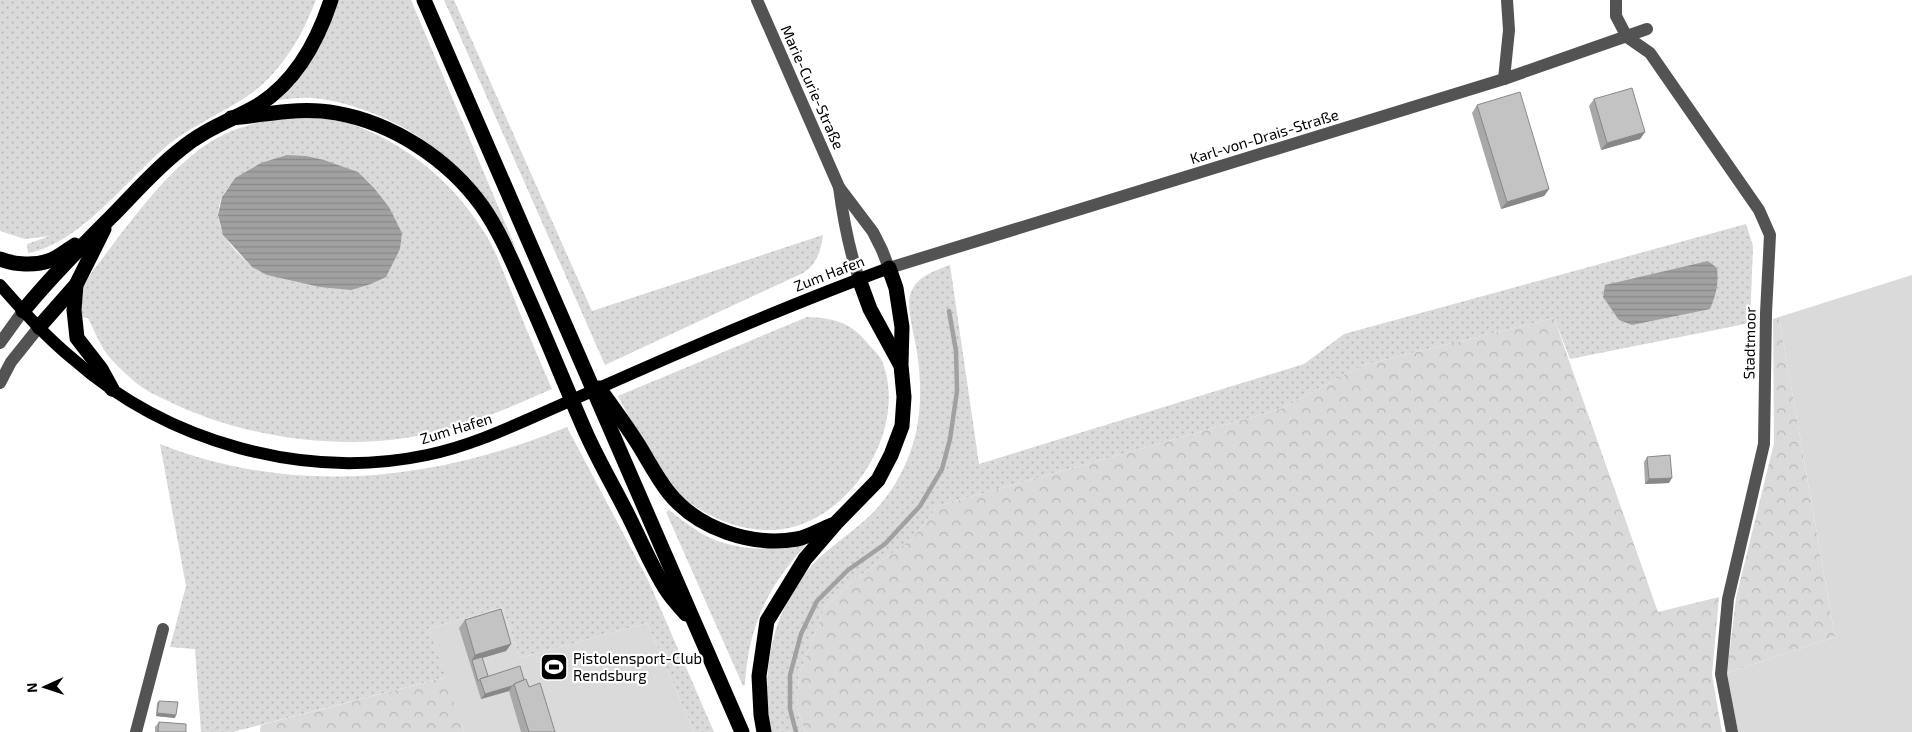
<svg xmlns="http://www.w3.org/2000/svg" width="1912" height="732" font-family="'Exo 2',sans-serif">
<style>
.grass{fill:url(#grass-dots);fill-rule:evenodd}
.forest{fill:url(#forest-crowns)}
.garden{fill:#dadada}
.water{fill:url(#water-rules)}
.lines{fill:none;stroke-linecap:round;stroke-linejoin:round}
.stream{stroke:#a1a1a1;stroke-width:4.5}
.minor{stroke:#535353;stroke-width:12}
.major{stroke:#000;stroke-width:12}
.highway{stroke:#000;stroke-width:15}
.wall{fill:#a8a8a8}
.shaded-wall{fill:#888}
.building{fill:#c3c3c3;stroke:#888}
.labels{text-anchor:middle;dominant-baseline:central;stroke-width:4.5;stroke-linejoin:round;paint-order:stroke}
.street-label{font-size:15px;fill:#000;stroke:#fff}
.poi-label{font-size:15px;fill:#000;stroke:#fff;text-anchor:start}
</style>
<defs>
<pattern id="grass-dots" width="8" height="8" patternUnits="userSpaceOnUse" patternTransform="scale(1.25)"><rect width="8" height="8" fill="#dadada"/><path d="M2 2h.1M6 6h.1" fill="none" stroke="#b9b9b9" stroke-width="1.8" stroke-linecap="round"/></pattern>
<pattern id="forest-crowns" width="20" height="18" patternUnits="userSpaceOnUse" patternTransform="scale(1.25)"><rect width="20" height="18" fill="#dadada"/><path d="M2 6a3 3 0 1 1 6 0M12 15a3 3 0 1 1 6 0" fill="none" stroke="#b9b9b9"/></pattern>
<pattern id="water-rules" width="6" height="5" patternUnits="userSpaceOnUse" patternTransform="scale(1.25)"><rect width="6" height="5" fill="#a1a1a1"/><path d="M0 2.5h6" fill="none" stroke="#898989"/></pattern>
</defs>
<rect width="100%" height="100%" fill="#fff"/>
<g class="grass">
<path d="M0 0H316C303 32 293 52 269 78 244 104 207 117 177 138 131 172 84 243 28 253L27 244 50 236 25 239 0 231Z"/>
<path d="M337 0H411L517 251C478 188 446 143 375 114 355 106 334 100 313 98 302 97 289 99 278 100L277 95Z"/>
<path d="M444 0H454L592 311 823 235C821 251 817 264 803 273L605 365Z"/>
<path d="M291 116C311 118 332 118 351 124 407 144 453 182 484 232 496 250 503 272 511 291 524 324 538 357 552 389 504 410 457 431 405 438 329 450 235 435 166 400 155 395 143 389 134 381 125 373 108 358 103 348 97 338 93 328 88 318L80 317 84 285 92 272C127 227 160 177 207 144 232 127 262 121 291 116ZM235 178 252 267C233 248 209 228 222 197 225 190 231 184 235 178Z"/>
<path d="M1746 224 1753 246 1750 323 1570 359 1554 318 1363 365 1281 409 938 506 911 540 855 579 825 607 799 675 797 708 805 732H770C762 670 770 614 812 565 827 549 847 536 864 521 884 504 901 478 910 453 922 421 922 385 917 352 915 337 905 305 911 292 918 276 934 271 950 265L979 464 1304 364 1344 334Z"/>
<path d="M807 317C836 318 852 323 870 346 874 350 879 355 882 361 908 425 856 513 789 528 751 536 709 520 680 495 655 472 634 426 618 396Z"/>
<path d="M567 427 649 582 714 732H694L647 623 520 658 502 607 429 629 446 677 233 732H201L195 649 170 647 186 586 160 444C294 497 435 481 567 427Z"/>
<path d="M669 510C683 521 698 533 715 540 743 551 776 551 804 543L806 545C767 587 748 628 745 685L743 686 666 512Z"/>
</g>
<g class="forest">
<path d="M1779 317 1835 637 1727 673 1736 598 1774 443 1773 319Z"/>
<path d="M1554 318 1658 612 1719 597 1712 675 1722 732H805L797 708 799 675 825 607 855 579 911 540 938 506 1281 409 1363 365Z"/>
<path d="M446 677 464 732H260L261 725Z"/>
</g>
<g class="garden">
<path d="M1912 275V732H1738L1727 673 1835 637 1779 317Z"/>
<path d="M502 607 520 658 647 623 694 732H464L429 629Z"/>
</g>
<g class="water">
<path d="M287 155 306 156 324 160 358 172 374 188 389 207 402 233 400 249 386 277 371 284 351 290 320 287 267 275 252 267 223 235 218 215 222 197 235 178 261 163Z"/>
<path d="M1708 261 1717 268C1719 283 1716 295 1710 309L1632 325 1619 320 1603 297 1605 285Z"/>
</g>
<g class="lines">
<path class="stream" d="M796 732 790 709V675L801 634 817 601 848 570 885 544 920 506 942 469 950 439 957 391 956 351 949 311"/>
<g class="minor">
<path d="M757 0 839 187 873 232 882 250 889 268 1504 79 1647 29"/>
<path d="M1616 0V16L1627 37 1650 53 1759 210 1770 235 1766 313 1764 444 1728 599 1721 674 1732 732"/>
<path d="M1504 79 1509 30 1507 0"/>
<path d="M839 187C843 218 849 249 859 279"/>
<path d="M0 343 23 311"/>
<path d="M0 383 11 362 39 327"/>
<path d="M136 732 163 629"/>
</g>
<path class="major" d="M0 285C23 311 46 337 73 359 167 442 304 481 427 455 466 447 502 431 538 415 570 401 601 387 633 373 717 336 802 300 889 268"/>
<g class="highway">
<path d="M424 0 742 732"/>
<path d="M231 118C266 115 300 106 336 113 393 123 448 159 482 206 503 236 516 271 531 304 550 347 567 390 586 433 599 462 615 489 629 517 641 541 652 568 667 591 672 599 680 607 686 614"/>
<path d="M0 259C14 265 36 266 51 260 59 257 67 250 75 245"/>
<path d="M859 279 870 309 900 364"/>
<path d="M76 285 74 310 77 338 101 369 112 389"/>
<path d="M23 311C50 278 80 248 111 217 134 194 155 169 181 149 206 128 233 120 260 104 297 80 318 40 331 0"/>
<path d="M39 327 76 285 104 229"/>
<path d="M599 388C612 406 626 425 638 444 648 460 657 478 669 493 698 529 752 547 797 539 809 537 821 529 832 525"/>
<path d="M764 732 761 715 759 676 767 621 805 559 836 523 878 480 891 455 902 426 904 397 901 365 902 327 896 288 889 268"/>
</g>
</g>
<g class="wall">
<path d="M1594 99 1645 132 1640 139 1601 150 1589 106Z"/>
<path d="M1477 105 1549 189 1544 196 1501 209 1472 113Z"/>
<path d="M1647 457 1669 483 1645 484 1644 462Z"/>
<path d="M465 620 511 644 506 651 482 658 488 676 524 680 555 732H521L509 691 481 699 459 628Z"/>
<path d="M159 701 175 718 156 716 157 703Z"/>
<path d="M159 722 186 732H155V727Z"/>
</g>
<g class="shaded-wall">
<path d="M1645 132 1640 139 1601 150 1607 143Z"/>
<path d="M1549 189 1544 196 1501 209 1507 202Z"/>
<path d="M1672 478 1669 483 1645 484 1649 479Z"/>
<path d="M511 644 506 651 472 661V660L475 655Z"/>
<path d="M512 686 509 691 481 699 485 694Z"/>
<path d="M157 713 176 715 175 718 156 716Z"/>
</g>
<g class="building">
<path d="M1632 88 1645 132 1607 143 1594 99Z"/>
<path d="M1520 92 1549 189 1507 202 1477 105Z"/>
<path d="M1670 455 1672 478 1649 479 1647 457Z"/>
<path d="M501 609 511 644 475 655 465 620Z"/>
<path d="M482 657 488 676 480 679 478 681 472 660Z"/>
<path d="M520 666 524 680 514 684 512 686 485 694 480 679Z"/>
<path d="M526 679 529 687 540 683 555 732H529L514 684Z"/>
<path d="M159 701 178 702 176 715 157 713Z"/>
<path d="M159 722 186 724V732H158Z"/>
</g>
<defs>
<g id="stadium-square" transform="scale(1.4375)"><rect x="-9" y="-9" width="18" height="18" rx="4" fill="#000" stroke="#fff"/><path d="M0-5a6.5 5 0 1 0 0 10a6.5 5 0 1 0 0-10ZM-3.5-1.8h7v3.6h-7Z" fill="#fff"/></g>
</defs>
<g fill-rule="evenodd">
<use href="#stadium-square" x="554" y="667"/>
</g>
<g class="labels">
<g class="street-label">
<text transform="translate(813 87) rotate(66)">Marie-Curie-Straße</text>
<text transform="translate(1264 136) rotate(-17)">Karl-von-Drais-Straße</text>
<text transform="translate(829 273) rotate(-21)">Zum Hafen</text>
<text transform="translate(1749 343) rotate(-89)">Stadtmoor</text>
<text transform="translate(456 428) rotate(-17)">Zum Hafen</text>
</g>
<g class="poi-label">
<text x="573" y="658">Pistolensport-Club<tspan x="573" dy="17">Rendsburg</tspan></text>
</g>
</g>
<g transform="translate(45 687) rotate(267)" stroke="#ffffff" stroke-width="4" paint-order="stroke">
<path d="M0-4L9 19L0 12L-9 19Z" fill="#000000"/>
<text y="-8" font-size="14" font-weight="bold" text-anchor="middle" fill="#000000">N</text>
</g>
</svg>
